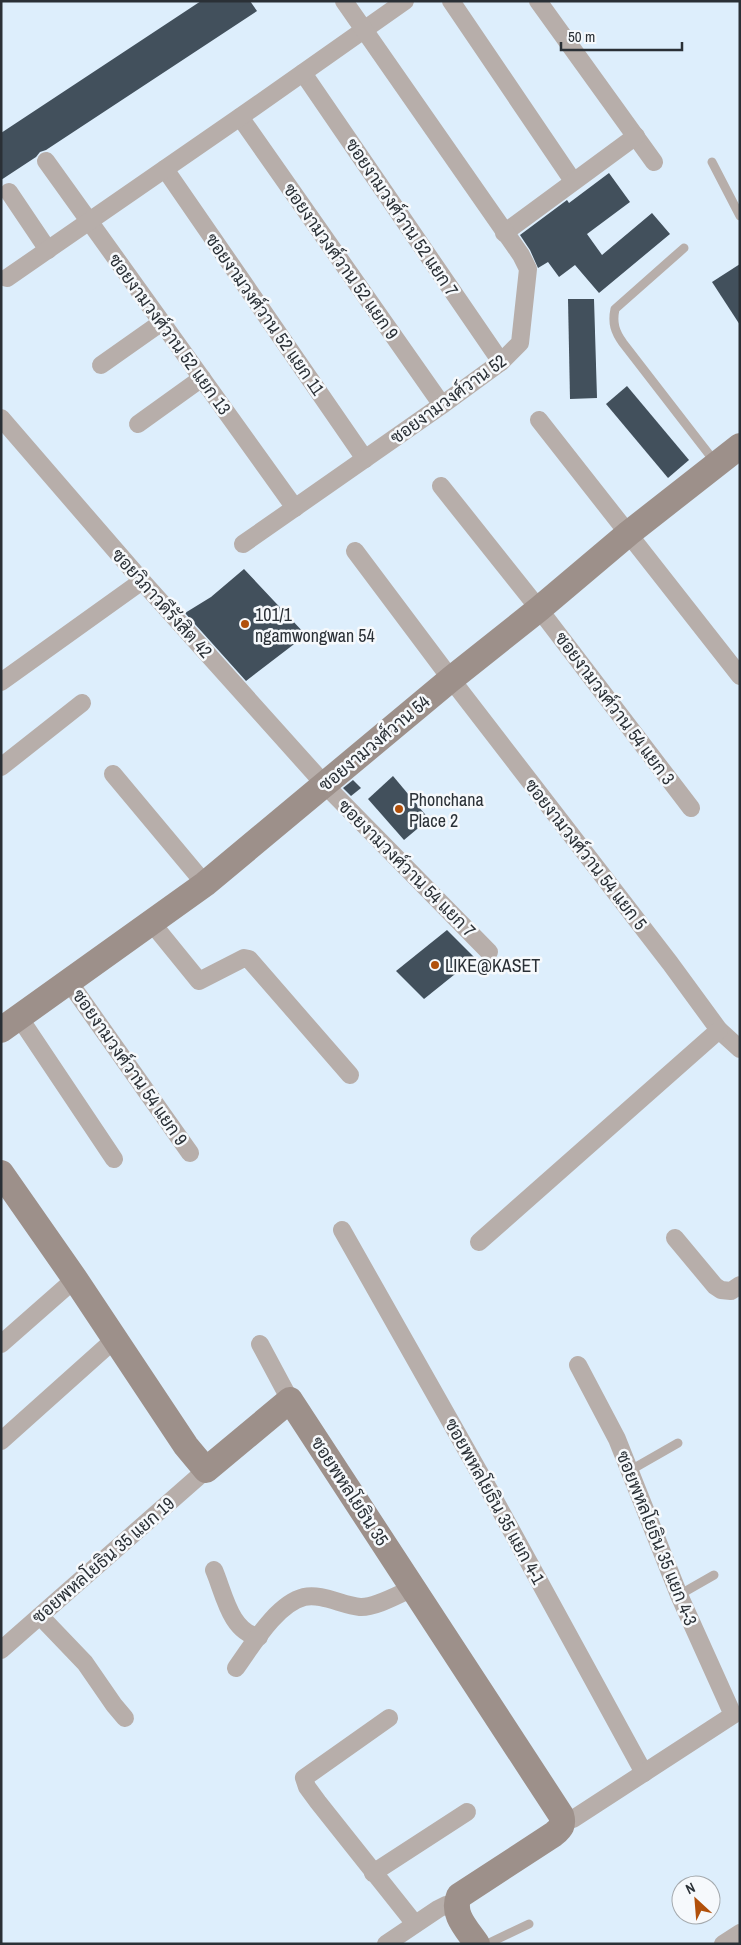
<svg xmlns="http://www.w3.org/2000/svg" width="741" height="1945" font-family="'Archivo Narrow',Sarabun,sans-serif">
<style>
.building{fill:#42505c}
.lines{fill:none;stroke-linecap:round;stroke-linejoin:round}
.lane{stroke:#b7aeaa;stroke-width:9}
.street{stroke:#b7aeaa;stroke-width:18}
.secondary{stroke:#9d908a;stroke-width:26}
.poi-dot{fill:#b1500b;stroke:#f6f9fc;stroke-width:2}
.labels{text-anchor:middle;dominant-baseline:central;stroke-width:5;stroke-linejoin:round;paint-order:stroke}
.street-label{font-size:18px;fill:#2a3036;stroke:#f6f9fc}
.poi-label{font-size:18px;fill:#2a3036;stroke:#f6f9fc;text-anchor:start}
</style>
<rect width="100%" height="100%" fill="#ddeefc"/>
<g class="building">
<path d="M201 1H250L257 11 46 150 40 152 36 157 1 180V133Z"/>
<path d="M609 173 630 202 587 234 602 255 652 213 670 234 599 293 575 265 559 277 548 262 538 268 530 250 520 235 567 200 569 203Z"/>
<path d="M740 264V325L712 282Z"/>
<path d="M568 299H594L597 398 570 399Z"/>
<path d="M627 386 689 460 668 478 606 404Z"/>
<path d="M244 569 306 635 246 681 185 613 211 597Z"/>
<path d="M393 776 429 819 404 840 368 799Z"/>
<path d="M353 780 361 788 351 796 343 788Z"/>
<path d="M447 930 475 958 424 999 396 971Z"/>
</g>
<g class="lines">
<g class="lane">
<path d="M712 162 740 216"/>
<path d="M684 248 615 309C612 323 615 332 623 343L715 462"/>
<path d="M629 1471 678 1443"/>
<path d="M679 1595 714 1575"/>
<path d="M487 1944 529 1924"/>
</g>
<g class="street">
<path d="M451 1 573 181"/>
<path d="M538 1 654 162"/>
<path d="M303 73 501 362"/>
<path d="M240 117 442 405"/>
<path d="M46 161 295 508"/>
<path d="M165 169 365 459"/>
<path d="M9 192 48 250"/>
<path d="M504 233 636 136"/>
<path d="M7 278 240 117 405 1"/>
<path d="M101 365 162 322"/>
<path d="M1 418 142 581 325 785 489 952"/>
<path d="M539 420 740 676"/>
<path d="M138 424 202 378"/>
<path d="M441 486 539 609 691 808"/>
<path d="M243 544 442 405 501 362 520 343 528 269 521 255 344 1"/>
<path d="M355 551 451 679 670 963 719 1030 740 1049"/>
<path d="M1 682 142 581"/>
<path d="M1 767 82 703"/>
<path d="M113 774 205 884"/>
<path d="M151 922 199 981 244 958 249 959 350 1075"/>
<path d="M69 982 190 1153"/>
<path d="M19 1017 114 1159"/>
<path d="M342 1230 492 1495 644 1773"/>
<path d="M675 1238 715 1286 721 1290 731 1291 740 1285"/>
<path d="M479 1242 719 1030"/>
<path d="M1 1344 75 1279"/>
<path d="M260 1344 290 1400"/>
<path d="M1 1441 115 1339"/>
<path d="M214 1570C224 1593 230 1632 259 1637"/>
<path d="M40 1616 85 1663 114 1705 125 1718"/>
<path d="M1 1650 206 1470"/>
<path d="M236 1668C252 1646 276 1604 304 1597 321 1593 342 1605 360 1607 375 1608 399 1594 413 1588"/>
<path d="M389 1718 304 1778 307 1787 318 1802 415 1924"/>
<path d="M563 1821 573 1819 733 1715 679 1595 617 1439 578 1365"/>
<path d="M373 1873 467 1812"/>
<path d="M386 1944 438 1909 446 1905H456"/>
<path d="M723 1944 740 1933"/>
</g>
<g class="secondary">
<path d="M1 1030 205 884 451 679 539 609 629 533 740 446"/>
<path d="M1 1173 75 1279 186 1446 206 1470 290 1400 561 1815C564 1825 561 1828 554 1834L459 1896C451 1914 467 1929 477 1944"/>
</g>
</g>
<g class="poi-dot">
<circle cx="245" cy="624" r="5"/>
<circle cx="399" cy="809" r="5"/>
<circle cx="435" cy="965" r="5"/>
</g>
<g class="labels">
<g class="street-label">
<text transform="translate(402 217) rotate(56)">ซอยงามวงศ์วาน 52 แยก 7</text>
<text transform="translate(341 261) rotate(55)">ซอยงามวงศ์วาน 52 แยก 9</text>
<text transform="translate(265 314) rotate(55)">ซอยงามวงศ์วาน 52 แยก 11</text>
<text transform="translate(170 334) rotate(54)">ซอยงามวงศ์วาน 52 แยก 13</text>
<text transform="translate(448 399) rotate(-36)">ซอยงามวงศ์วาน 52</text>
<text transform="translate(162 603) rotate(48)">ซอยวิภาวดีรังสิต 42</text>
<text transform="translate(615 708) rotate(53)">ซอยงามวงศ์วาน 54 แยก 3</text>
<text transform="translate(374 743) rotate(-40)">ซอยงามวงศ์วาน 54</text>
<text transform="translate(586 854) rotate(52)">ซอยงามวงศ์วาน 54 แยก 5</text>
<text transform="translate(407 868) rotate(45)">ซอยงามวงศ์วาน 54 แยก 7</text>
<text transform="translate(130 1067) rotate(55)">ซอยงามวงศ์วาน 54 แยก 9</text>
<text transform="translate(350 1491) rotate(57)">ซอยพหลโยธิน 35</text>
<text transform="translate(495 1501) rotate(61)">ซอยพหลโยธิน 35 แยก 4-1</text>
<text transform="translate(657 1538) rotate(68)">ซอยพหลโยธิน 35 แยก 4-3</text>
<text transform="translate(103 1560) rotate(-41)">ซอยพหลโยธิน 35 แยก 19</text>
</g>
<g class="poi-label">
<text x="255" y="614">101/1<tspan x="255" dy="21">ngamwongwan 54</tspan></text>
<text x="409" y="799">Phonchana<tspan x="409" dy="21">Place 2</tspan></text>
<text x="445" y="965">LIKE@KASET</text>
</g>
</g>
<rect width="741" height="1945" fill="none" stroke="#2a3036" stroke-width="5"/>
<g transform="translate(696 1900) rotate(334)"><circle r="24" fill="#f6f9fc" stroke="#a4a9ad"/>
<path d="M0-4L9 19L0 12L-9 19Z" fill="#b1500b"/>
<text y="-8" font-size="14" font-weight="bold" text-anchor="middle" fill="#2a3036">N</text>
</g>
<path d="M561 42v8h121v-8" fill="none" stroke="#2a3036" stroke-width="2.5"/>
<text x="568" y="42" font-size="15" fill="#2a3036" stroke="#f6f9fc" stroke-width="4" paint-order="stroke">50 m</text>
</svg>
